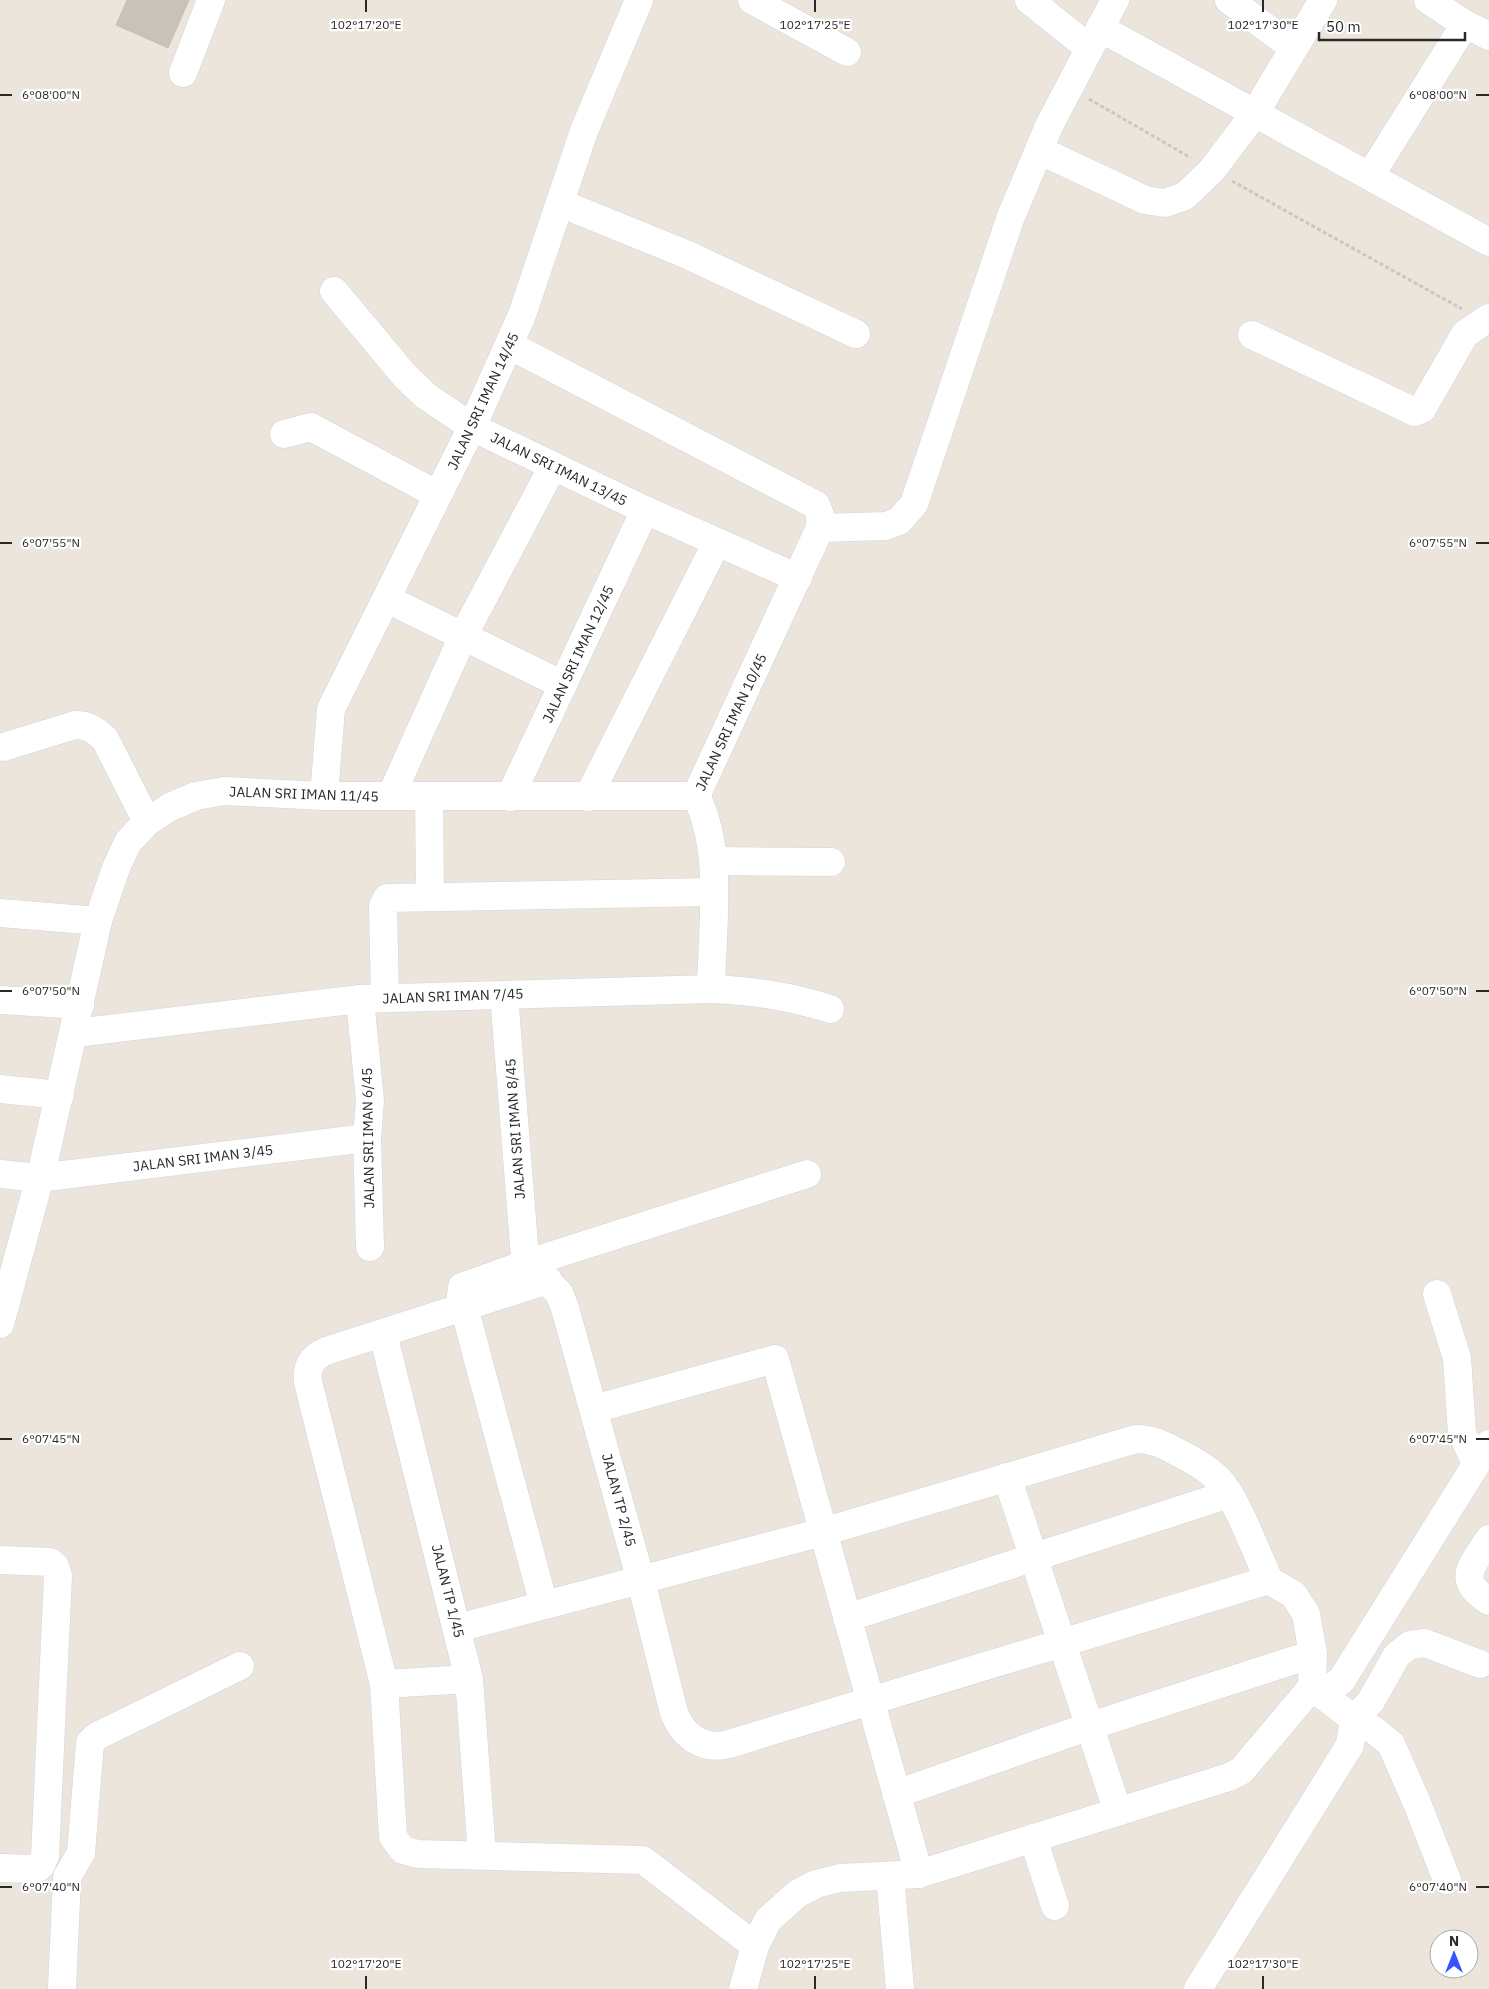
<svg xmlns="http://www.w3.org/2000/svg" width="1489" height="1989" font-family="'IBM Plex Sans',sans-serif">
<style>
.building{fill:#c7c3b9;stroke:#c8c1b4}
.lines{fill:none;stroke-linecap:round;stroke-linejoin:round}
.minor-casing{stroke:#d0d3e3;stroke-width:29}
.path{stroke:#c7c7c7;stroke-width:3;stroke-dasharray:4 2.5;stroke-linecap:butt}
.minor{stroke:#fff;stroke-width:28}
.ticks{fill:none;stroke:#292929;stroke-width:2}
.labels{text-anchor:middle;dominant-baseline:central;stroke-width:4.5;stroke-linejoin:round;paint-order:stroke}
.street-label{font-size:14px;fill:#292929;stroke:#fff}
.ticks-label{font-size:12px;text-anchor:middle;fill:#292929;stroke:#fff;stroke-width:4.5;stroke-linejoin:round;paint-order:stroke}
</style>
<rect width="100%" height="100%" fill="#ece5db"/>
<path class="building" d="M127 0H189L168 48 116 25Z"/>
<g class="lines">
<g class="minor-casing">
<g id="minor">
<path d="M752 0 847 52"/>
<path d="M1029 0 1089 48"/>
<path d="M1229 0 1294 48"/>
<path d="M1428 0 1465 24 1489 36"/>
<path d="M1100 28 1489 242"/>
<path d="M183 73 211 0"/>
<path d="M1039 150 1145 200 1165 203 1185 196 1212 170 1255 113 1323 0"/>
<path d="M1370 176 1465 24"/>
<path d="M560 203 688 255 856 334"/>
<path d="M334 291 405 376 426 396 472 427 645 510 798 578"/>
<path d="M1252 335 1415 412 1422 409 1465 334 1489 318"/>
<path d="M509 345 816 505 820 515V528"/>
<path d="M284 434 311 427 438 495"/>
<path d="M387 599 563 685"/>
<path d="M4 747 75 725C89 725 95 730 105 739L147 822"/>
<path d="M324 796 331 709 472 427 522 315 584 131 639 0"/>
<path d="M391 796 463 636 553 466"/>
<path d="M429 796 430 896"/>
<path d="M510 797 645 510"/>
<path d="M588 797 717 542"/>
<path d="M714 861 831 862"/>
<path d="M0 913 98 921"/>
<path d="M711 989C712 929 724 850 696 796L820 528 886 526 899 521 914 504 1010 219 1049 126 1115 0"/>
<path d="M504 995 525 1257 528 1263 559 1293 565 1308 641 1581 674 1713C683 1736 703 1751 729 1744L1269 1580 1294 1595 1306 1614 1313 1654 1312 1687 1241 1771 1229 1777 919 1874 840 1878 816 1884 797 1894 768 1920 755 1946 743 1989"/>
<path d="M385 998 383 906 387 898 713 892"/>
<path d="M360 999 370 1101 367 1138 370 1247"/>
<path d="M0 1000 80 1005"/>
<path d="M75 1033 360 999 711 989C754 991 789 996 830 1009"/>
<path d="M0 1089 60 1095"/>
<path d="M0 1174 38 1178 367 1138"/>
<path d="M548 1280 326 1351C312 1357 306 1367 308 1382L384 1684 393 1837 403 1850 418 1854 643 1860 755 1946"/>
<path d="M1437 1294 1457 1358 1462 1433 1476 1464"/>
<path d="M0 1324 43 1166 98 921 116 868 128 842 147 822 170 807 196 796 224 791 324 796H696"/>
<path d="M383 1334 469 1679 482 1854"/>
<path d="M594 1409 775 1359 919 1874"/>
<path d="M1007 1477 1118 1812"/>
<path d="M1489 1539C1472 1566 1455 1580 1489 1601"/>
<path d="M0 1560 50 1562 55 1566 58 1576 45 1856 41 1865 36 1869 0 1868"/>
<path d="M544 1605 461 1296 462 1287 528 1263 807 1174"/>
<path d="M847 1618 1229 1494"/>
<path d="M458 1628 823 1532 1136 1439C1153 1439 1164 1445 1179 1453 1193 1460 1209 1469 1220 1481 1237 1500 1257 1554 1269 1580"/>
<path d="M384 1684 469 1679"/>
<path d="M1319 1693 1341 1681 1489 1444"/>
<path d="M896 1794 1090 1726 1313 1654"/>
<path d="M1033 1838 1055 1906"/>
<path d="M890 1876 900 1989"/>
<path d="M1447 1880 1417 1803 1391 1744 1374 1730 1354 1719 1371 1701 1397 1655 1410 1645 1425 1643 1480 1664"/>
<path d="M62 1989 67 1877 81 1853 90 1743 97 1736 240 1666"/>
<path d="M1198 1989 1350 1745 1354 1719 1312 1687"/>
</g>
</g>
<g class="path">
<path d="M1089 99 1191 158"/>
<path d="M1232 181 1462 309"/>
</g>
<use href="#minor" class="minor"/>
</g>
<path class="ticks" d="M366 0V12M815 0V12M1263 0V12M0 95H12M1476 95H1489M0 543H12M1476 543H1489M0 991H12M1476 991H1489M0 1439H12M1476 1439H1489M0 1887H12M1476 1887H1489M366 1976V1989M815 1976V1989M1263 1976V1989"/>
<g class="labels">
<g class="street-label">
<text transform="translate(483 401) rotate(-65)">JALAN SRI IMAN 14/45</text>
<text transform="translate(559 469) rotate(26)">JALAN SRI IMAN 13/45</text>
<text transform="translate(578 654) rotate(-65)">JALAN SRI IMAN 12/45</text>
<text transform="translate(731 722) rotate(-65)">JALAN SRI IMAN 10/45</text>
<text transform="translate(304 794) rotate(2)">JALAN SRI IMAN 11/45</text>
<text transform="translate(453 996) rotate(-2)">JALAN SRI IMAN 7/45</text>
<text transform="translate(515 1129) rotate(-94)">JALAN SRI IMAN 8/45</text>
<text transform="translate(368 1138) rotate(-91)">JALAN SRI IMAN 6/45</text>
<text transform="translate(203 1158) rotate(-7)">JALAN SRI IMAN 3/45</text>
<text transform="translate(619 1500) rotate(75)">JALAN TP 2/45</text>
<text transform="translate(448 1591) rotate(76)">JALAN TP 1/45</text>
</g>
</g>
<g class="ticks-label">
<text x="366" y="29">102°17'20"E</text>
<text x="815" y="29">102°17'25"E</text>
<text x="1263" y="29">102°17'30"E</text>
<text x="51" y="99">6°08'00"N</text>
<text x="1438" y="99">6°08'00"N</text>
<text x="51" y="547">6°07'55"N</text>
<text x="1438" y="547">6°07'55"N</text>
<text x="51" y="995">6°07'50"N</text>
<text x="1438" y="995">6°07'50"N</text>
<text x="51" y="1443">6°07'45"N</text>
<text x="1438" y="1443">6°07'45"N</text>
<text x="51" y="1891">6°07'40"N</text>
<text x="1438" y="1891">6°07'40"N</text>
<text x="366" y="1968">102°17'20"E</text>
<text x="815" y="1968">102°17'25"E</text>
<text x="1263" y="1968">102°17'30"E</text>
</g>
<g transform="translate(1454 1954)"><circle r="24" fill="#ffffff" stroke="#a9a9a9"/>
<path d="M0-4L9 19L0 12L-9 19Z" fill="#3553ff"/>
<text y="-8" font-size="14" font-weight="bold" text-anchor="middle" fill="#292929">N</text>
</g>
<path d="M1319 32v8h146v-8" fill="none" stroke="#292929" stroke-width="2.5"/>
<text x="1326" y="32" font-size="15" fill="#292929" stroke="#ffffff" stroke-width="4" paint-order="stroke">50 m</text>
</svg>
